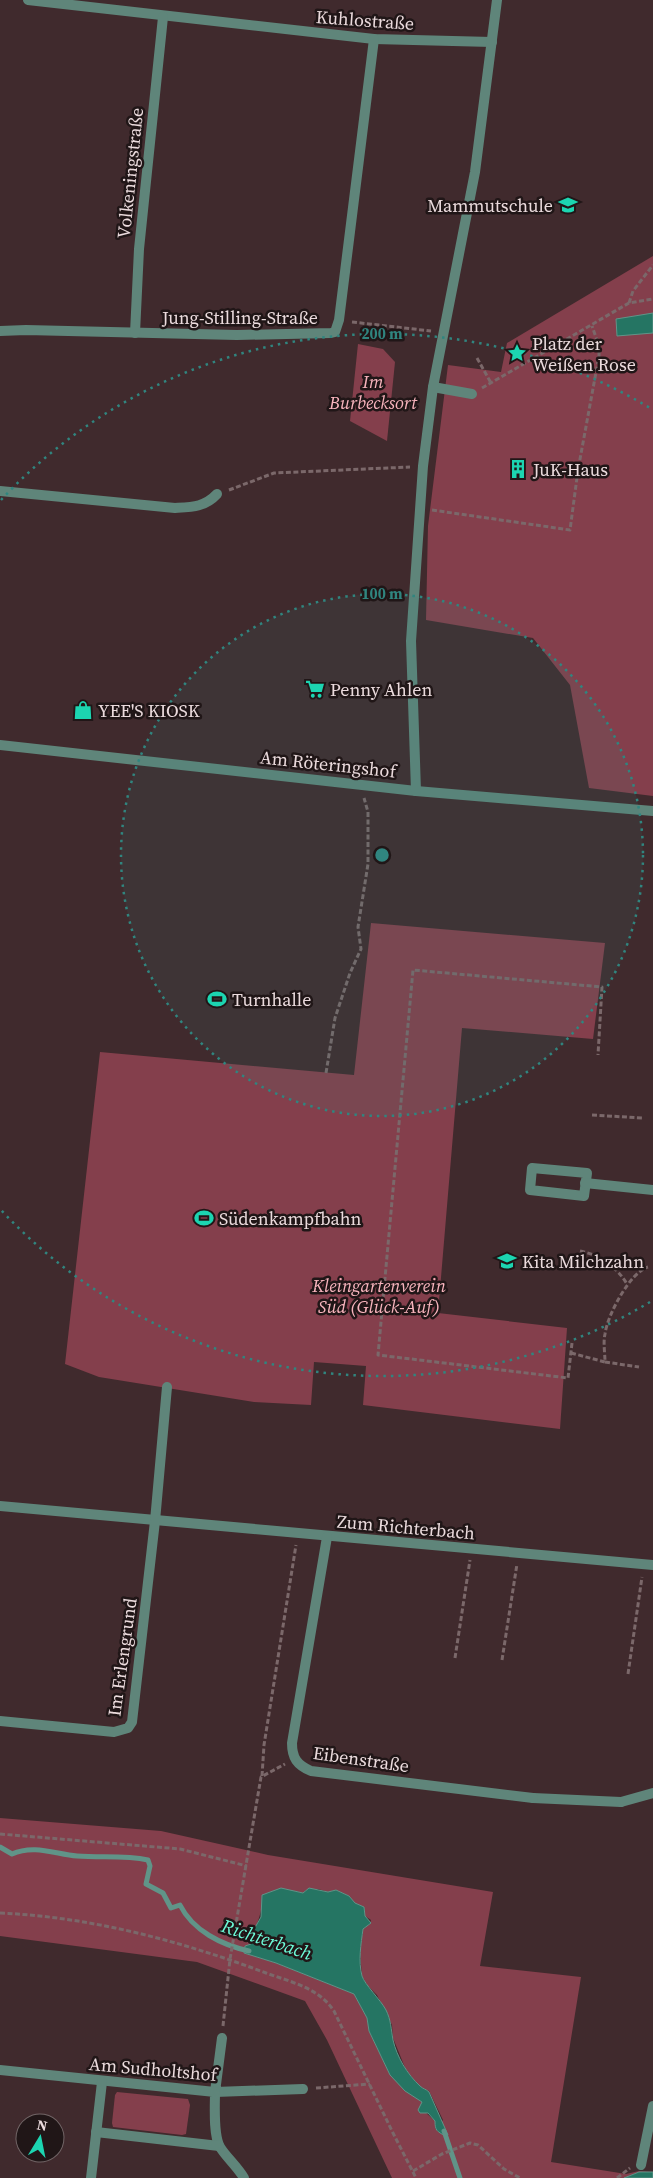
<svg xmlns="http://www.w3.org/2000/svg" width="653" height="2178" font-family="'Source Serif 4',serif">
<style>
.green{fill:#843f4c;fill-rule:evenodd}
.water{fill:#257563;stroke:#609488}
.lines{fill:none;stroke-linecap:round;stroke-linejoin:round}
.stream{stroke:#609488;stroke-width:5}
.path{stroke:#7b686a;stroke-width:3;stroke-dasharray:5 2.5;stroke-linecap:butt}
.service{stroke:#5f857a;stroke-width:10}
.minor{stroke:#5f857a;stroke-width:10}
.ring{fill:none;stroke:#30857f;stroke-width:2.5;stroke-dasharray:2.5 5}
.labels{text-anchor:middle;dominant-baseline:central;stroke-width:5;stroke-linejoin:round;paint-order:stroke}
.street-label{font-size:18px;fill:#ebdbdd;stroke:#201617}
.poi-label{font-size:18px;fill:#ebdbdd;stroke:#201617;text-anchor:start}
.park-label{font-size:18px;font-style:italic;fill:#f8b4bd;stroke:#201617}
.water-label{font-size:19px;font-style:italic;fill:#6cfad7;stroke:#201617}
.centre{fill:#30857f;stroke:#201617;stroke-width:2.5}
.ring-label{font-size:15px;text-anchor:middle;font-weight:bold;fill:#30857f;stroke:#201617;stroke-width:5;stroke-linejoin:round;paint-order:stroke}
</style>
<rect width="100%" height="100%" fill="#402a2d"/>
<g class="green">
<path d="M653 256V796L589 788 570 685 533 638 426 620 428 526 448 365 501 372 507 343Z"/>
<path d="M358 344 383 349 395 362 387 441 350 421Z"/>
<path d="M371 923 605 943 593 1039 462 1028 438 1313 567 1328 560 1429 363 1405 366 1366 314 1362 311 1405 254 1402 99 1377 65 1364 100 1052 354 1075Z"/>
<path d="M0 1818 161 1831 268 1855 493 1892 480 1966 581 1977 551 2162 626 2174 639 2171 653 2172H639L624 2178H392L327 2040 305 2001 197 1962 0 1936ZM318 1889 328 1892 336 1890 349 1896 355 1904 364 1907 365 1916 371 1920 370 1924 363 1929 360 1953 362 1976 367 1985 377 1995 392 2025 393 2038 406 2070 421 2088 429 2091 443 2120 435 2129V2121L425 2112 422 2102 390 2075 369 2031 367 2018 354 1994 276 1963 244 1953 245 1946 251 1944C252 1940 261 1913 261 1910L295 1891 303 1893 306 1890Z"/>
<path d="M117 2092 188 2099 190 2105 186 2134 182 2135 113 2127 112 2123 115 2095Z"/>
</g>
<g class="water">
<path d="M653 313V333L617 336 616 319Z"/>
<path d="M281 1888 303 1893 309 1888 328 1892 336 1890 349 1896 355 1903 364 1907 365 1916 371 1923 363 1929C361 1944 358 1961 362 1976 365 1985 380 1999 386 2010 391 2020 391 2029 393 2040 397 2057 407 2074 420 2086 423 2089 426 2089 429 2092L448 2135 445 2136C437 2131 435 2131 435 2121L428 2113H420L418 2110 422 2102 405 2091 390 2075 369 2031 367 2018 354 1994 276 1963 244 1953 245 1946 251 1944 253 1931 261 1917 262 1895Z"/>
<path d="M639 2172H653V2178H624Z"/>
</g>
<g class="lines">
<g class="stream">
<path d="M0 1847 12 1854C34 1844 55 1854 77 1856 101 1858 124 1855 148 1860L150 1866 146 1884 163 1893 171 1908 180 1905C193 1931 222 1945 249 1951"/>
<path d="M444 2131 460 2178"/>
</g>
<g class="path">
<path d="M629 303 633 291 653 265"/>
<path d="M352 322 431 331"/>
<path d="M477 358 491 383"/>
<path d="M482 388 629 303 653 299"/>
<path d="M229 490 274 473 410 467"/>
<path d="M432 510 570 530 578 470 599 356V346L592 326"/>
<path d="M326 1073 335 1018 350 973 361 949 358 927 368 864V812L364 798"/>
<path d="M592 1115 642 1118"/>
<path d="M580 1251C600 1255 616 1266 627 1284"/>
<path d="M572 1343 568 1378 378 1355 413 970 602 987 598 1055"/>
<path d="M571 1353 605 1362C605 1353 603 1343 605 1334 607 1316 630 1272 648 1267"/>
<path d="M605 1362 639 1367"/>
<path d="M455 1658 470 1560"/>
<path d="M502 1660 517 1564"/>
<path d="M628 1674 642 1577"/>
<path d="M262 1776 264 1745 296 1545"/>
<path d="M0 1834 180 1849 247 1866"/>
<path d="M0 1913C91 1917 181 1941 266 1973 291 1982 319 1988 334 2011L393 2133 416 2178"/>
<path d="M223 2026 230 1959 261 1777 285 1764"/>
<path d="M316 2088 370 2084"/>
<path d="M413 2171 442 2154 470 2143 478 2145 504 2169 520 2178"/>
<path d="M617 2178 630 2168"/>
</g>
<g class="service">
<path d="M433 387 472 394"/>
<path d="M532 1168 587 1173 584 1196 530 1190Z"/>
<path d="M585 1183 653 1190"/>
<path d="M533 1798 621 1802"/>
<path d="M222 2038 215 2092 303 2089"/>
</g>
<g class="minor">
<path d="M28 0 374 39 492 42"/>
<path d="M0 331 26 330 237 335 331 333 335 332 339 320 374 39"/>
<path d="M135 333 139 249 163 17"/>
<path d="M0 491 175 508C192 507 205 507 217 494"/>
<path d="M0 745 416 791 653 811"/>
<path d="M416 791 411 641 423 466 433 387 475 172 497 0"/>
<path d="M0 1506 653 1565"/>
<path d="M327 1537 292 1743C292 1758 297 1765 311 1771L533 1798"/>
<path d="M0 1721 114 1732 128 1728 132 1722 155 1521 167 1387"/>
<path d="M621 1802 653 1793"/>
<path d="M0 2070 215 2092C215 2105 213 2135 220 2147 226 2157 237 2166 244 2178"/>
<path d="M96 2132 219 2146"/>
<path d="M641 2165 653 2106"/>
<path d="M91 2178 102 2082"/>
</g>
</g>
<circle cx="382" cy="855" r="261" fill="#30857f" fill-opacity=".12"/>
<g class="ring">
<circle cx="382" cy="855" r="261"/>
<path d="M650 1302A521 521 0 0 1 1 1210M1 500A521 521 0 0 1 650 408"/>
</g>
<defs>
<g id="school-bare" transform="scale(1.5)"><path d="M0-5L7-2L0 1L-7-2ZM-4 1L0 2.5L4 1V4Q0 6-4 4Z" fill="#1cd5b1" stroke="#201617" stroke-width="2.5" paint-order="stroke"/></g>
<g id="sight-bare" transform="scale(1.5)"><path d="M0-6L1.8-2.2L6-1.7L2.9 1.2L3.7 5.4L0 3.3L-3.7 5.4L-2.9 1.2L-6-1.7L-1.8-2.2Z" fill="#1cd5b1" stroke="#201617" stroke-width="2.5" paint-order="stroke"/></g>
<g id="building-bare" transform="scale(1.5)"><path d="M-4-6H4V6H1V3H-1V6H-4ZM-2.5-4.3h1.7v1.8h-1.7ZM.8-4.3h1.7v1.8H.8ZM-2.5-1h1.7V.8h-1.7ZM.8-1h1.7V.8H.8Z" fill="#1cd5b1" stroke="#201617" stroke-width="2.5" paint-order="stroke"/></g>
<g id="supermarket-bare" transform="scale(1.5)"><path d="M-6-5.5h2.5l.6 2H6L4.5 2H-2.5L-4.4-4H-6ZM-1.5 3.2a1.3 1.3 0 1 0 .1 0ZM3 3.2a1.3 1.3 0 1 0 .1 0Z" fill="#1cd5b1" stroke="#201617" stroke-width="2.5" paint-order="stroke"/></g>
<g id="shop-bare" transform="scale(1.5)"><path d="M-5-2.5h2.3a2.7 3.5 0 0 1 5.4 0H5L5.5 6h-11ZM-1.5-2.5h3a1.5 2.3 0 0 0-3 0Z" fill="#1cd5b1" stroke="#201617" stroke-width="2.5" paint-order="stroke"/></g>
<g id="stadium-bare" transform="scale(1.5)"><path d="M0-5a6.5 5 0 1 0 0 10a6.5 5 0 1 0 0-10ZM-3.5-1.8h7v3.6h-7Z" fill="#1cd5b1" stroke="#201617" stroke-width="2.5" paint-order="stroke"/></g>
</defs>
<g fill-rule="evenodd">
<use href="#school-bare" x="568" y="205"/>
<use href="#sight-bare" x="517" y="353"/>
<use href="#building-bare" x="518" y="469"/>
<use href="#supermarket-bare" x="315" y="689"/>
<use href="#shop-bare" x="83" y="710"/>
<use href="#stadium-bare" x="217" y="999"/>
<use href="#stadium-bare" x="204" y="1218"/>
<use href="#school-bare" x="507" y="1261"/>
</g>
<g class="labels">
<g class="street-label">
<text transform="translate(365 20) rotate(4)">Kuhlostraße</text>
<text transform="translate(130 173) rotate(-84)">Volkeningstraße</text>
<text x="240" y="317">Jung-Stilling-Straße</text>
<text transform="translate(328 764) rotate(6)">Am Röteringshof</text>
<text transform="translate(406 1527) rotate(5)">Zum Richterbach</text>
<text transform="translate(122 1657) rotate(-82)">Im Erlengrund</text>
<text transform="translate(361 1759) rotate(8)">Eibenstraße</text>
<text transform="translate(153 2069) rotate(5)">Am Sudholtshof</text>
</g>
<g class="poi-label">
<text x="553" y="205" text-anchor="end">Mammutschule</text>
<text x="532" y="343">Platz der<tspan x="532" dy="21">Weißen Rose</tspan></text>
<text x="533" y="469">JuK-Haus</text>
<text x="330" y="689">Penny Ahlen</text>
<text x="98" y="710">YEE'S KIOSK</text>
<text x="232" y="999">Turnhalle</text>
<text x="219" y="1218">Südenkampfbahn</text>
<text x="522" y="1261">Kita Milchzahn</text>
</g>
<g class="park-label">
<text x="373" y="381">Im<tspan x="373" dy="21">Burbecksort</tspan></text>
<text x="379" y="1285">Kleingartenverein<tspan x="379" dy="21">Süd (Glück-Auf)</tspan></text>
</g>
<g class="water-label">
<text transform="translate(267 1939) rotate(18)">Richterbach</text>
</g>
</g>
<circle cx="382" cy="855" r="8" class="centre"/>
<g class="ring-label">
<text x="382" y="339">200 m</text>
<text x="382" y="599">100 m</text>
</g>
<g transform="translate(40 2138) rotate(10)"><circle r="24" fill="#201617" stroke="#716566"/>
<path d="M0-4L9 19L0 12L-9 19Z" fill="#1cd5b1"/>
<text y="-8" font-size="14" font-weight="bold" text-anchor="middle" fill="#ebdbdd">N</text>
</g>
</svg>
